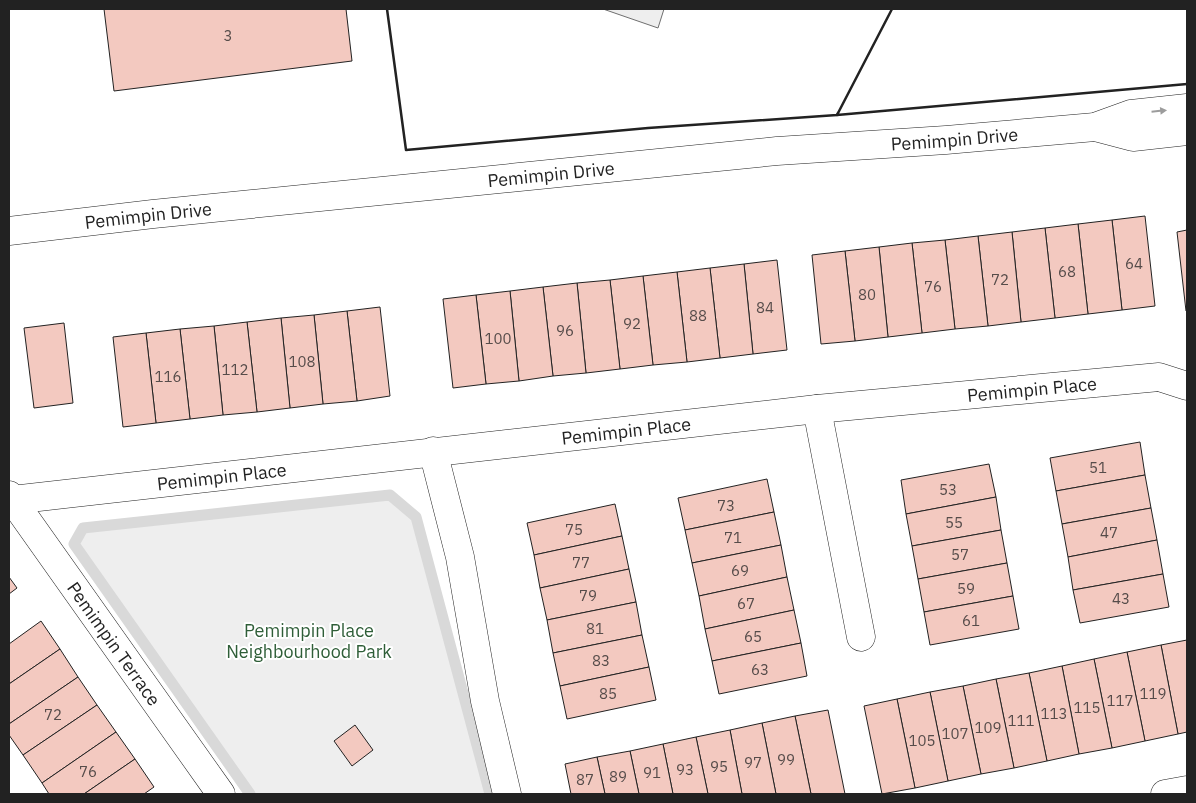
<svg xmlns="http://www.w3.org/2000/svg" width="1196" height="803" font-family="'IBM Plex Sans',sans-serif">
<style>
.green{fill:#eee;stroke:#6f6f6f}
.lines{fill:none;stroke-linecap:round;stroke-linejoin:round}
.stream{stroke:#d9d9d9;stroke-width:11}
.building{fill:#f3c9c0;stroke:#222}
.street-casing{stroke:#222;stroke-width:29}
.street{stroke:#fff;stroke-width:28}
.wall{stroke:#222;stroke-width:2.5}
.oneway{fill:#9c9c9c}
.labels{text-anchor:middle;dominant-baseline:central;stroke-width:4;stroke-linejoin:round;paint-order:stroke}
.number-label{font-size:15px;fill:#564c4a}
.street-label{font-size:18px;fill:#222;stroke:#fff}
.park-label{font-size:18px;fill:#2f5e38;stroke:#fff}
</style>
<rect width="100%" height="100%" fill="#fff"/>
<g class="green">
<path d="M603 9H664L658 28Z"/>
<path d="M390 495 416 517 490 794H250L74 544 83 528Z"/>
</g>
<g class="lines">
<path class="stream" d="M250 794 74 544 83 528 390 495 416 517 490 794"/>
</g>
<g class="building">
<path d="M104 9H346L352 61 114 91Z"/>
<path d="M1145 216 1155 306 1122 310 1112 220Z"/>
<path d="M1112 220 1122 310 1088 314 1078 224Z"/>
<path d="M1078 224 1088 314 1055 318 1045 228Z"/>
<path d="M1045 228 1055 318 1021 322 1012 232Z"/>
<path d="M1187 230V311H1186L1177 232Z"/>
<path d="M1012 232 1021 322 988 326 978 236Z"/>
<path d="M978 236 988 326 955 329 945 240Z"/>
<path d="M945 240 955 329 922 333 912 243Z"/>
<path d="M912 243 922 333 888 337 879 247Z"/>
<path d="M879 247 888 337 855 341 845 251Z"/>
<path d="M845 251 855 341 821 344 812 255Z"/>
<path d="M777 260 787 350 753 354 744 264Z"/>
<path d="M744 264 753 354 720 358 710 268Z"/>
<path d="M710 268 720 358 687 362 677 272Z"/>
<path d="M677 272 687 362 653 365 643 276Z"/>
<path d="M643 276 653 365 620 369 610 280Z"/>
<path d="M610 280 620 369 586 373 577 283Z"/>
<path d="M577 283 586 373 553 376 543 287Z"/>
<path d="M543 287 553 376 519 381 510 291Z"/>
<path d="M510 291 519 381 486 384 476 295Z"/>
<path d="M476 295 486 384 453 388 443 299Z"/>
<path d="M380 307 390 396 357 401 347 311Z"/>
<path d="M347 311 357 401 323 404 314 315Z"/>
<path d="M314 315 323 404 290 408 281 318Z"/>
<path d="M281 318 290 408 257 412 247 322Z"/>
<path d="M247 322 257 412 223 415 214 326Z"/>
<path d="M64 323 73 403 34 408 24 328Z"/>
<path d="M214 326 223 415 190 419 180 329Z"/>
<path d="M180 329 190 419 156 423 146 333Z"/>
<path d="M146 333 156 423 123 427 113 337Z"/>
<path d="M1140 442 1145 475 1056 491 1050 458Z"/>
<path d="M989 464 996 497 906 514 901 480Z"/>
<path d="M1145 475 1151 508 1062 524 1056 491Z"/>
<path d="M767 479 774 512 685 530 678 498Z"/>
<path d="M996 497 1001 530 912 546 906 514Z"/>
<path d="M615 504 622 536 534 555 527 523Z"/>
<path d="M1151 508 1157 540 1068 557 1062 524Z"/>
<path d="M774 512 781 545 692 563 685 530Z"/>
<path d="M1001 530 1007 563 918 579 912 546Z"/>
<path d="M622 536 629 569 540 588 534 555Z"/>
<path d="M1157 540 1163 574 1073 590 1068 557Z"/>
<path d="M781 545 787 577 699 596 692 563Z"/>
<path d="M1007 563 1013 596 924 612 918 579Z"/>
<path d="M629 569 636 602 547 620 540 588Z"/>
<path d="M1163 574 1169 607 1080 623 1073 590Z"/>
<path d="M9 577 17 588 9 594Z"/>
<path d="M787 577 794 610 705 629 699 596Z"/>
<path d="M1013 596 1019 629 930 645 924 612Z"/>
<path d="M636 602 642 635 553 653 547 620Z"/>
<path d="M794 610 801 643 712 661 705 629Z"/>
<path d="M41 621 60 649 9 684V644Z"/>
<path d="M642 635 649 667 560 686 553 653Z"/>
<path d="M1187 640V732L1178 734 1161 645Z"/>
<path d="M801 643 807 676 719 694 712 661Z"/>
<path d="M1161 645 1178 734 1145 741 1127 652Z"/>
<path d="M60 649 78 677 9 724V684Z"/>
<path d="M1127 652 1145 741 1112 748 1094 659Z"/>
<path d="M1094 659 1112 748 1079 754 1062 666Z"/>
<path d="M1062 666 1079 754 1047 761 1029 673Z"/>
<path d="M649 667 656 700 567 719 560 686Z"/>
<path d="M1029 673 1047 761 1014 768 996 679Z"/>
<path d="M78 677 97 705 23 755 9 735V724Z"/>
<path d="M996 679 1014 768 981 774 963 686Z"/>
<path d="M963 686 981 774 948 781 930 692Z"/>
<path d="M930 692 948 781 915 788 897 699Z"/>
<path d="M897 699 915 788 882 794 864 706Z"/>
<path d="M97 705 116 732 42 783 23 755Z"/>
<path d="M828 710 845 794H811L795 716Z"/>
<path d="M795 716 811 794H776L762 723Z"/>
<path d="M762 723 776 794H742L730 730Z"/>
<path d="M355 725 373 750 352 766 334 741Z"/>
<path d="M730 730 742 794H708L696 737Z"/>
<path d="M116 732 135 759 84 794H49L42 783Z"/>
<path d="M696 737 708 794H673L663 744Z"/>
<path d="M663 744 673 794H639L630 751Z"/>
<path d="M630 751 639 794H605L597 757Z"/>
<path d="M597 757 605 794H571L565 764Z"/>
<path d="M135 759 154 787 144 794H84Z"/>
</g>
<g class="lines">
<g class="street-casing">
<g id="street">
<path d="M1095 127 1133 137 1187 131"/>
<path id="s1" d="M9 231 153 214 777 151 946 140 1095 127 1131 114 1187 108"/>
<path d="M817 409 861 637"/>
<path d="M433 451 460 557 485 701 507 794"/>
<path id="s2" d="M9 495 221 794"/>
<path id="s3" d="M12 500 817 409 1159 377 1187 386"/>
<path d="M1165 794 1187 790"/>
</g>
</g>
<use href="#street" class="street"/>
<g class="wall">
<path d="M387 9 406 150 648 128 837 115 892 9"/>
<path d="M838 113 837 115 1187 84"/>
</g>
</g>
<defs><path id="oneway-solid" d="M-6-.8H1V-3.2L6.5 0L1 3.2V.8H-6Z" transform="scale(1.25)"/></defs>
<use class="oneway" href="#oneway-solid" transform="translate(1159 111) rotate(-6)"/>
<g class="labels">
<g class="number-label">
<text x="228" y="35">3</text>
<text x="1134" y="263">64</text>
<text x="1067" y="271">68</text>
<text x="1000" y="279">72</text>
<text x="933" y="286">76</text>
<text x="867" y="294">80</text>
<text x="765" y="307">84</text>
<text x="698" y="315">88</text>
<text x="632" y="323">92</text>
<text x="565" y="330">96</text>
<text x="498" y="338">100</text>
<text x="302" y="361">108</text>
<text x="235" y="369">112</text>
<text x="168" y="376">116</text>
<text x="1098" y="467">51</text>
<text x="948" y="489">53</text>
<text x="726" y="505">73</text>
<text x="954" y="522">55</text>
<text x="574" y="529">75</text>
<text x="1109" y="532">47</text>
<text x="733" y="537">71</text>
<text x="960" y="554">57</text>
<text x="581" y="562">77</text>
<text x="740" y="570">69</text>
<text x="966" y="588">59</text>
<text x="588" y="595">79</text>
<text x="1121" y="598">43</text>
<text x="746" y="603">67</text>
<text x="971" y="620">61</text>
<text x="595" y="628">81</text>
<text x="753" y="636">65</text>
<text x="601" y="660">83</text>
<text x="760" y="669">63</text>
<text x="608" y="693">85</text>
<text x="1153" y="693">119</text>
<text x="1120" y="700">117</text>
<text x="1087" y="707">115</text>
<text x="1054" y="713">113</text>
<text x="53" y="714">72</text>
<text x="1021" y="720">111</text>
<text x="988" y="727">109</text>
<text x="955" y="733">107</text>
<text x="922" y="740">105</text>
<text x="786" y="759">99</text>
<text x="753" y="762">97</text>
<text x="719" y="766">95</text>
<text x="685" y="769">93</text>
<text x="88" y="771">76</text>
<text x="652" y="772">91</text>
<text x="618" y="776">89</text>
<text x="585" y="779">87</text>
</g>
<g class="street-label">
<text stroke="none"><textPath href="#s1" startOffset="950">Pemimpin Drive</textPath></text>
<text stroke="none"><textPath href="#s1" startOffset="545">Pemimpin Drive</textPath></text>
<text stroke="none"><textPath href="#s1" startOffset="140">Pemimpin Drive</textPath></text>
<text stroke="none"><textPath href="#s3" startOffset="1026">Pemimpin Place</textPath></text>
<text stroke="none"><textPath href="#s3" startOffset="618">Pemimpin Place</textPath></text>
<text stroke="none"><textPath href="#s3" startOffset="211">Pemimpin Place</textPath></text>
<text stroke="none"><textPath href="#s2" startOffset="182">Pemimpin Terrace</textPath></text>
</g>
<g class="park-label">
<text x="309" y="630">Pemimpin Place<tspan x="309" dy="21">Neighbourhood Park</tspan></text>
</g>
</g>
<rect width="1196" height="803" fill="none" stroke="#222222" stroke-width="20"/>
</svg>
